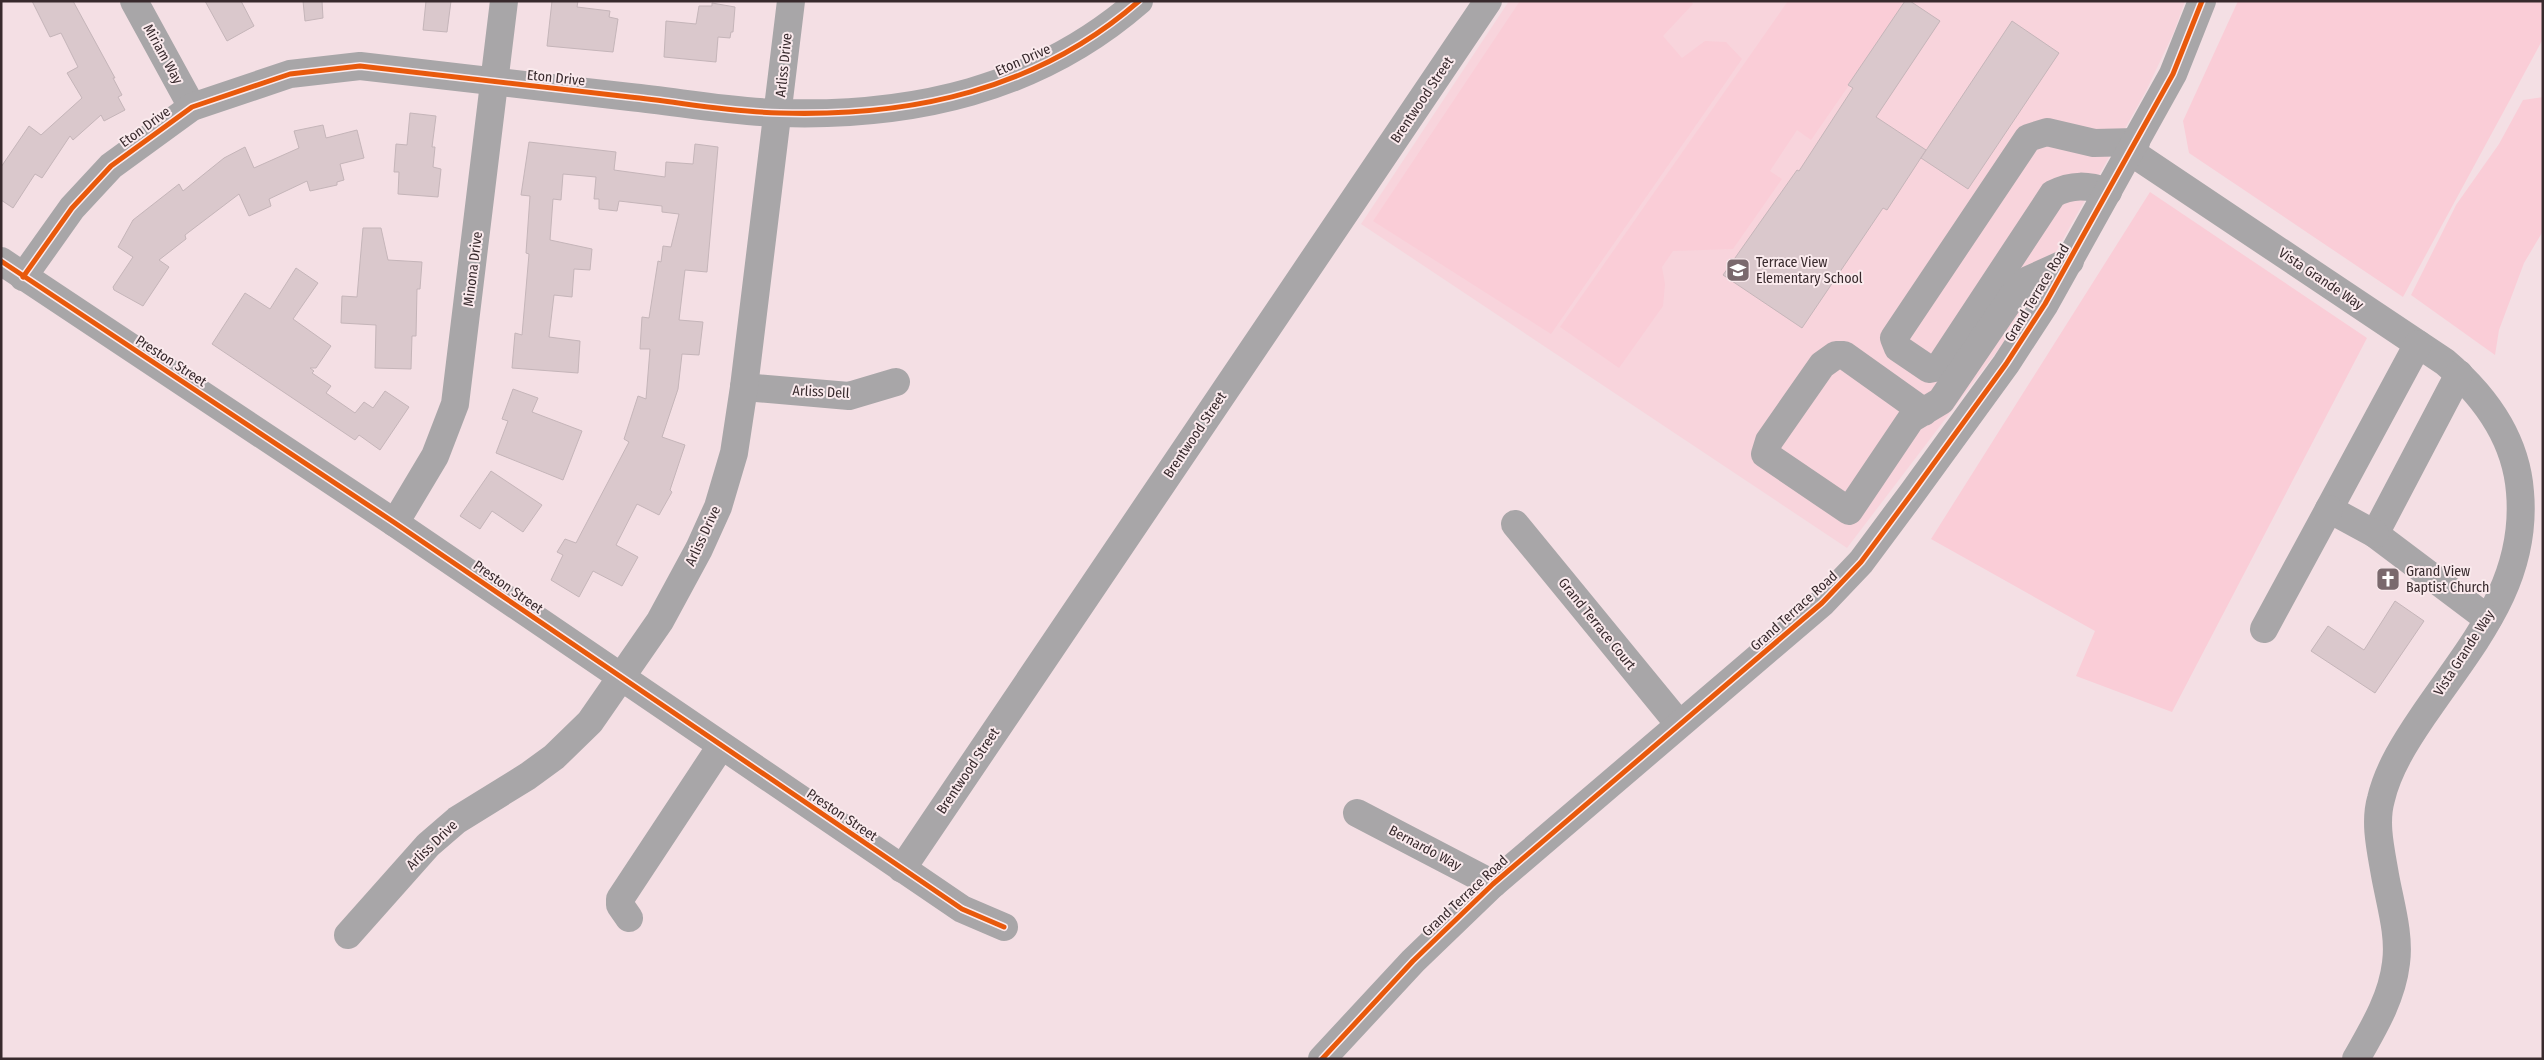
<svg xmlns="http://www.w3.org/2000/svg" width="2544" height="1060" font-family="'Fira Sans Condensed',sans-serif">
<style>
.built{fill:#f8d4dc}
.green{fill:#facdd7}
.building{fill:#dac8cc;stroke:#c5b5b9}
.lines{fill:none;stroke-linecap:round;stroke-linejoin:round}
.minor{stroke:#a8a6a8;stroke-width:28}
.cycleway-casing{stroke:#faeaed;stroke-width:8}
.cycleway{stroke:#e8590c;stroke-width:5}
.labels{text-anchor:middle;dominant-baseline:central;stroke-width:4;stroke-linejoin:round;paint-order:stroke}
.street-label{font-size:14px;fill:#382a2d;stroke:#faeaed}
.poi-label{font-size:14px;fill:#382a2d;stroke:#faeaed;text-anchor:start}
</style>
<rect width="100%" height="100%" fill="#f4dfe4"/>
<path class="built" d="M1509 1H2185L2174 32 2146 91 2020 316 2001 346 1847 548 1361 224Z"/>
<g class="green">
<path d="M1520 1H1691L1693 4 1663 36 1682 58 1705 41 1726 42 1742 59 1551 334 1373 221Z"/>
<path d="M1788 1H1898L1904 6 1811 140 1797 130 1770 171 1782 179 1733 249 1673 251 1662 267 1665 284 1663 306 1619 368 1560 327Z"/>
<path d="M2238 1H2543V39L2403 297 2189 153 2183 121Z"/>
<path d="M2543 97V231L2524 263 2499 330 2495 355 2411 295 2456 205 2499 144 2523 100Z"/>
<path d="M2150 192 2367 338 2172 712 2076 676 2095 631 1931 539Z"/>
</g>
<g class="building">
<path d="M32 1H73L115 78H113L122 95 118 97 125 110 104 121 101 115 73 140 70 136 42 178 35 174 13 208 1 200V167L29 126 41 135 82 98 67 73 78 67 61 33 50 37Z"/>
<path d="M205 1H241L254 26 227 41Z"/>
<path d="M303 1H322L323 18 305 21Z"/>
<path d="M426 1H451L447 32 423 30Z"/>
<path d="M552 1H578L577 7 610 11 609 17 618 19 613 52 547 46Z"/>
<path d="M1905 1H1910L1940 21 1876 117 1926 150 1887 210 1883 208 1802 328 1723 275 1797 170 1799 171 1853 88 1848 85Z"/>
<path d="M712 3 735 7 733 32H731L730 38 718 37 716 62 664 57 666 21 696 24 699 6H712Z"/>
<path d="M2012 21 2059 53 1968 189 1921 158Z"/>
<path d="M410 113 436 116 432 147H435L433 167 441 169 438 197 398 194 399 172H394L396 144 407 145Z"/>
<path d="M323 125 326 138 357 130 364 158 340 164 344 180 337 182V185L310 191 307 181 269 199 271 206 249 216 239 194 185 235 186 239 159 260 169 267 143 306 114 290 113 287 133 257 118 247 133 220 179 184 183 191 224 158 245 147 254 168 299 148 294 131Z"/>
<path d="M529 142 616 152 614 170 665 177 666 162 693 164 695 144 718 147 707 272 685 270 679 320 703 322 699 355 682 354 678 389 662 437 685 445 670 490 672 492 659 515 637 504 616 545 638 557 622 586 593 571 579 597 551 580 563 555 557 552 565 539 576 543 629 442 624 439 638 396 646 399 650 349H640L642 317 649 318 658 261 661 262 663 246 671 247 679 214 662 212V206L619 201 617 211 599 209V199H594L596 177 563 174 561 200 553 199 550 240 592 249 590 270 574 269 572 297 554 295 549 337 580 341 578 373 512 368 515 333 522 335 529 254 526 253 530 196 521 195Z"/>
<path d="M363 228H381L388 260 422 262 420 289H417L416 336H412L411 369 375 368 376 325 341 323 342 296 357 297Z"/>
<path d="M296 268 318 283 293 319 331 346 316 368H310L314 371 312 373 331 386 326 393 355 413 364 402 373 408 385 391 409 407 380 450 359 435 355 440 212 344 245 293 270 309Z"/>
<path d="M513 389 538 398 532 412 582 431 563 480 496 453 508 421 502 419Z"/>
<path d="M491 471 542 505 523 532 492 511 480 529 460 516Z"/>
<path d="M2395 601 2424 621 2375 693 2311 651 2328 626 2364 650Z"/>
</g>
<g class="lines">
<g class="minor">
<path d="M134 1 192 107"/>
<path d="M2131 152 2445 362C2485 396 2516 439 2520 492 2528 584 2471 645 2423 716 2406 741 2388 769 2381 799 2374 823 2381 851 2385 875 2390 903 2400 935 2396 963 2392 998 2373 1029 2356 1059"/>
<path d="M2108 192C2088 185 2072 184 2053 194L1939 367 1929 369 1898 348 1894 338 2028 138 2047 132 2094 143 2136 142"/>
<path d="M1 261 395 523 962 909 1004 927"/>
<path d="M23 277 72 208 111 166 192 107 290 74 360 66C450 77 540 87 630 97 679 102 730 112 780 113 912 117 1037 90 1139 1"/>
<path d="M2459 374 2375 534 2488 619"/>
<path d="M744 387 849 396 896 382"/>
<path d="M1924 412 1844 355H1836L1822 365 1769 441 1765 454 1849 511 1911 419 1941 401 2014 294 2028 280 2070 261"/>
<path d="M395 523 435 456 455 404 504 1"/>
<path d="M1515 524 1679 724"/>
<path d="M2375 534 2329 509 2418 344"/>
<path d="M2264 629 2329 509"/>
<path d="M1357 813 1493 884"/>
<path d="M902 869 1488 1"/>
<path d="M629 918 620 905V899L721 746"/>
<path d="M348 935 428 845 457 820 528 776 554 757 590 722 660 621 699 549 718 507 734 453 744 387 791 1"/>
<path d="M1322 1059 1413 961 1493 884 1822 603 1861 562 1913 492 2006 364 2045 304 2173 74 2202 1"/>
</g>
<g class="cycleway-casing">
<g id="cycleway">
<path d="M1 261 395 523 962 909 1004 927"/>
<path d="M23 277 72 208 111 166 192 107 290 74 360 66C450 77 540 87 630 97 679 102 730 112 780 113 912 117 1037 90 1139 1"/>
<path d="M1322 1059 1413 961 1493 884 1822 603 1861 562 1913 492 2006 364 2045 304 2173 74 2202 1"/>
</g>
</g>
<use href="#cycleway" class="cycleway"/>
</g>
<defs>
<g id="school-square" transform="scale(1.25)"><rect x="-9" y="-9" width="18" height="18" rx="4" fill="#7a696d" stroke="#faeaed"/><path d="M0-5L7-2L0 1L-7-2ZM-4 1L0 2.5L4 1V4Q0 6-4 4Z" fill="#fff"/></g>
<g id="church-square" transform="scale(1.25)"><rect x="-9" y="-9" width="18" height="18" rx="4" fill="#7a696d" stroke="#faeaed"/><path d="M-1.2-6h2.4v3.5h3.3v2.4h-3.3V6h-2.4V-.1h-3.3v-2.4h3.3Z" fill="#fff"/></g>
</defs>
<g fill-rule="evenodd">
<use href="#school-square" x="1738" y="270"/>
<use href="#church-square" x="2388" y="579"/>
</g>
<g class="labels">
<g class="street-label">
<text transform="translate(163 54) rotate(61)">Miriam Way</text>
<text transform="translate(1023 60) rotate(-24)">Eton Drive</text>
<text transform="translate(784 65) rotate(-84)">Arliss Drive</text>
<text transform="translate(556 78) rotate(6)">Eton Drive</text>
<text transform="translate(1422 100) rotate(-56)">Brentwood Street</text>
<text transform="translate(145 127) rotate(-36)">Eton Drive</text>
<text transform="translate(473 269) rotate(-83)">Minona Drive</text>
<text transform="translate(2321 279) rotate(34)">Vista Grande Way</text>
<text transform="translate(2037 293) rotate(-59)">Grand Terrace Road</text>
<text transform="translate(171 361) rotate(33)">Preston Street</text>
<text transform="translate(821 392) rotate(3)">Arliss Dell</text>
<text transform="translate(1195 435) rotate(-56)">Brentwood Street</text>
<text transform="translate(703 536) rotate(-65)">Arliss Drive</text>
<text transform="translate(508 587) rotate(35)">Preston Street</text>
<text transform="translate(1794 611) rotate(-42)">Grand Terrace Road</text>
<text transform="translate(1597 624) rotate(51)">Grand Terrace Court</text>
<text transform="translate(2464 653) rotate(-57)">Vista Grande Way</text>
<text transform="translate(968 771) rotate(-56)">Brentwood Street</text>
<text transform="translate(842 815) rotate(34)">Preston Street</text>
<text transform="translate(432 845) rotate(-44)">Arliss Drive</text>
<text transform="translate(1425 848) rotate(28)">Bernardo Way</text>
<text transform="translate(1465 896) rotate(-43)">Grand Terrace Road</text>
</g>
<g class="poi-label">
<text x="1756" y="262">Terrace View<tspan x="1756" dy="16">Elementary School</tspan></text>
<text x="2406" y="571">Grand View<tspan x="2406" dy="16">Baptist Church</tspan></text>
</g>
</g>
<rect width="2544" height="1060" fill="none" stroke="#382a2d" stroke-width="5"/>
</svg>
